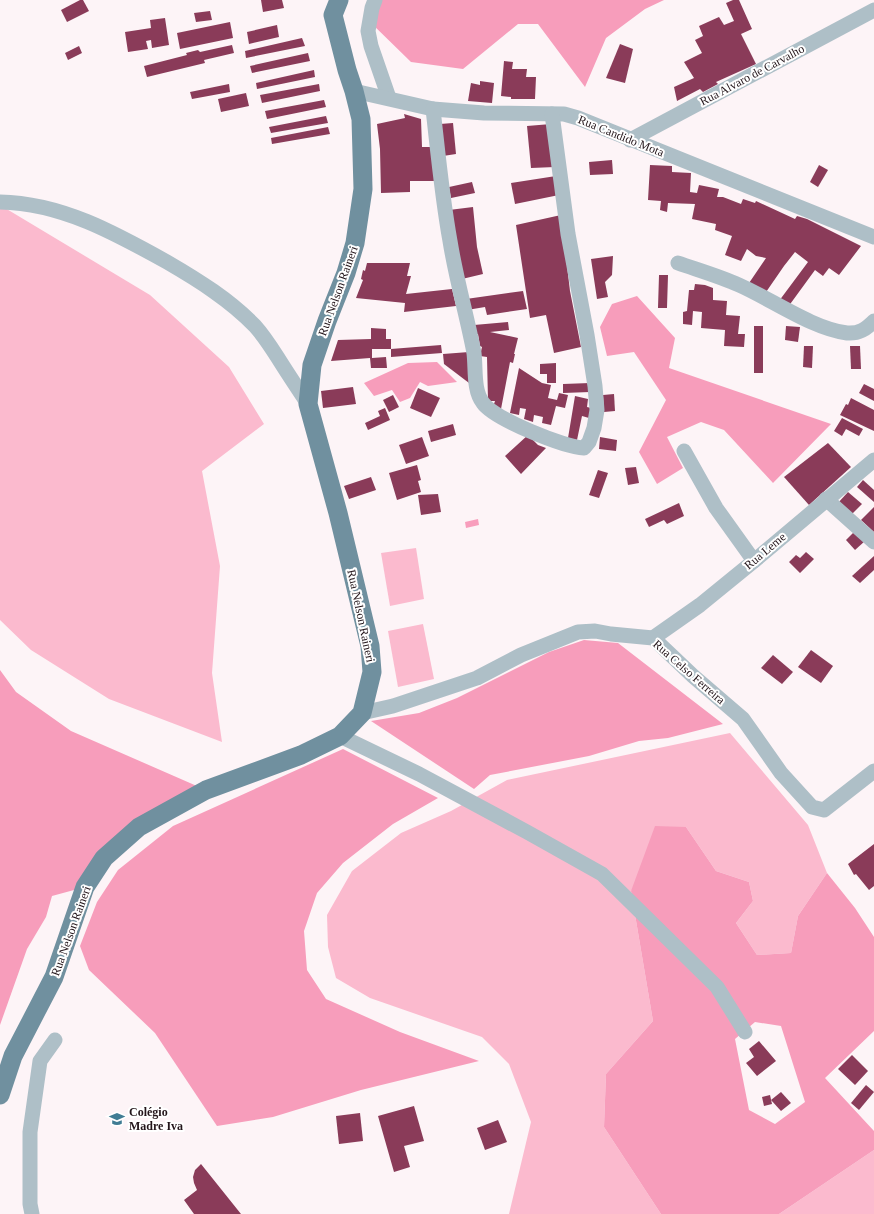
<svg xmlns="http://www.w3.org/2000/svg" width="874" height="1214" font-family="Georgia,serif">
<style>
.green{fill:#fbbace}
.forest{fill:#f79dbb;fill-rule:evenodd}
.water{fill:#f89dbc}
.building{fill:#8a3b59}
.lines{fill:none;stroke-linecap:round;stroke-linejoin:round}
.minor{stroke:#aebfc7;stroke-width:15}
.major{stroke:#70909f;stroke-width:19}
.labels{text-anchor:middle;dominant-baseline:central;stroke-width:4;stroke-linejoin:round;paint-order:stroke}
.street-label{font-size:12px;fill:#23151a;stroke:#fff}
.poi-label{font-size:12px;font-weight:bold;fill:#23151a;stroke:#fff;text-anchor:start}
</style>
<rect width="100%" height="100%" fill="#fdf4f7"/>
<g class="green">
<path d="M0 205 150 295 229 367 264 424 202 471 220 566 212 673 222 742 109 699 31 650 0 620Z"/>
<path d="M416 548 424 599 390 606 381 553Z"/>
<path d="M423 624 434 679 398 687 388 631Z"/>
<path d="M730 733 808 825 827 873 798 916 791 953 757 955 736 923 753 901 749 882 716 871 686 827 631 891 653 1021 606 1074 604 1127 661 1214H509L531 1122 509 1064 482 1037 370 998 336 978 328 947 327 915 352 871 401 833 451 811 507 780Z"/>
<path d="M874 1150V1214H779Z"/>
</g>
<g class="forest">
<path d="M381 0H664L645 9 606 38 585 87 538 24H518L463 69 411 62 367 19Z"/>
<path d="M637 296 675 338 669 368 831 424 773 483 724 430 701 422 667 437 683 468 657 484 639 452 666 400 634 352 607 356 600 327 612 304Z"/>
<path d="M437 362 457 382 428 386 420 382 410 398 400 402 392 390 374 396 364 383 408 363Z"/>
<path d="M584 640 618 643 723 724 668 738 639 741 589 756 490 775 474 789 371 721 419 713 457 698 549 652Z"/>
<path d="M0 670 16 692 71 731 206 790 139 827 85 887 52 896 46 917 27 949 0 1025Z"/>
<path d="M343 749 438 798 393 824 343 863 317 893 304 931 307 970 326 999 400 1032 479 1061 361 1090 273 1117 217 1126 155 1033 89 970 80 946 97 902 118 870 173 826Z"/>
<path d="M655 826 686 827 716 871 749 882 753 901 736 923 757 955 791 953 798 916 827 873 855 908 874 937V1031L825 1078 874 1131V1150L779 1214H661L604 1127 606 1074 653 1021 631 891ZM755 1022 781 1026 805 1102 775 1124 749 1110 735 1039Z"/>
</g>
<path class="water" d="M478 519 479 525 466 528 465 522Z"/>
<g class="building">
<path d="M80 0H83L89 11 67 22 61 10Z"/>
<path d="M261 0H282L284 8 263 12Z"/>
<path d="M733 0H739L752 29 741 34 756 64 716 82 718 84 703 92 700 89 677 101 674 87 694 78 684 62 702 53 695 40 703 36 699 26 719 17 724 25 734 21 726 3Z"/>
<path d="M210 11 212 20 196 22 194 13Z"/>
<path d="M165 18 169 45 152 48 151 40 146 41 148 49 128 52 125 32 151 28 150 20Z"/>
<path d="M230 22 233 38 180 49 177 33Z"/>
<path d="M277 25 279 37 249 44 247 32Z"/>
<path d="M302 38 305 46 246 58 245 51Z"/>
<path d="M620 44 633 49 625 83 606 78Z"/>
<path d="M232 45 234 53 204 60 205 63 147 77 144 66 187 55 186 53 198 50 200 52Z"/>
<path d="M79 46 82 53 68 60 65 53Z"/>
<path d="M308 53 310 61 252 73 250 66Z"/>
<path d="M504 61 513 62 512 69H527L526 77H536L535 99H511V97L501 96Z"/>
<path d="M314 70 315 77 257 89 256 83Z"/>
<path d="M480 81 494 83 492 103 468 101 471 83 480 85Z"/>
<path d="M229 84 230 92 192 99 190 92Z"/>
<path d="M319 84 320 91 262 103 260 95Z"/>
<path d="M246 93 249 106 221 112 218 99Z"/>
<path d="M324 100 326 107 267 119 265 111Z"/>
<path d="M404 114 421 119 422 147H433L435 181H410V192L381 193 380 149 377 124 405 118Z"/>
<path d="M326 116 328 123 271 133 269 127Z"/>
<path d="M453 123 456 154 443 156 440 124Z"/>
<path d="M551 124 555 167 531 168 527 126Z"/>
<path d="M328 127 330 134 272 144 271 138Z"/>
<path d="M612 160 613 174 590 175 589 162Z"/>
<path d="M650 165 672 166V172L691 173 690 192 697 193 699 185 719 189 717 197H723L741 204 743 199 755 203 756 201 795 219 797 216 807 219 861 246 839 275 829 268 823 276 815 270 788 307 779 301 808 262 795 252 784 266 764 295 747 286 766 258 756 256 747 249 741 261 725 255 732 236 715 230 716 224 692 219 695 204 668 203 667 212 660 210 661 201 648 200Z"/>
<path d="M819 165 828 170 818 187 810 182Z"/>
<path d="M556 176 559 195 515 204 511 183Z"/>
<path d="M472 182 475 193 451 198 449 187Z"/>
<path d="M473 207 477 247 483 274 462 279 449 210Z"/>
<path d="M561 215 570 291 581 347 554 353 546 315 530 318 516 225Z"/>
<path d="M613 256 612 275 605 282 608 297 597 299 591 259Z"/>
<path d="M367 263H410L407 276H411L406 294 452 289 456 306 404 312 405 303 356 298 363 280 361 279 363 270 365 271Z"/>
<path d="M659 275H668L667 308H658Z"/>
<path d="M695 284 705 285 713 288V300L727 301 726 315 740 316 738 334H745L744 347 724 346 725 330 701 328 702 312 693 311 692 325 683 324V312L687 311 689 290H694Z"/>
<path d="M523 291 527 309 487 315 485 307 467 310 466 299Z"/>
<path d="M508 322 509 330 490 332 518 338 514 354H515L513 363 510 362 501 409 493 407 495 401H488L487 357 480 356 482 347 480 346 478 334H476L474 325Z"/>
<rect x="754" y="326" width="9" height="47"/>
<path d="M786 326 800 327 798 342 785 340Z"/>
<path d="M371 328 386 329V339H391V349L441 345 442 353 391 357V349H372V358L386 357 387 368H371L370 358 331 361 338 340 371 339Z"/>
<path d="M804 346H813L812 368 803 367Z"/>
<path d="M850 346H860L861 369H851Z"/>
<path d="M469 352 473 386 444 364 443 354Z"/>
<path d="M556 363V383H547V374H540V364Z"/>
<path d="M519 368 542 383 551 385 548 398 557 400 559 393 568 395 565 408 556 406 551 425 542 423 543 417 534 415 533 422 524 419 526 409 520 408 519 415 510 413Z"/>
<path d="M590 383V392L563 393V384Z"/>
<path d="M864 384 874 389V401L859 393Z"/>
<path d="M353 387 356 404 323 408 321 391Z"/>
<path d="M418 388 440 398 431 417 410 408Z"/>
<path d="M614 394 615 411 604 412 603 395Z"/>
<path d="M393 395 399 407 389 412 383 400Z"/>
<path d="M575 396 588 399 587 407 591 408 589 418 582 416 577 440 568 438Z"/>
<path d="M851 398 874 410V431L840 415 846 404 848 405Z"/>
<path d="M385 408 390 420 368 430 365 423 380 416 378 411Z"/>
<path d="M842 418 863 429 859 436 846 429 842 436 834 431Z"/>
<path d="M453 424 456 435 431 442 428 431Z"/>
<path d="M528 435 538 445 546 448 521 474 505 456Z"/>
<path d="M422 437 429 456 406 464 399 445Z"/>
<path d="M600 437 617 440 616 451 599 449Z"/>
<path d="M828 443 851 467 809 505 784 477Z"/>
<path d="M417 465 421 480 418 481 421 492 397 500 389 473Z"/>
<path d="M636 467 639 483 628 485 625 468Z"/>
<path d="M598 470 608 473 599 498 589 495Z"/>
<path d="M371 477 376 490 349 499 344 486Z"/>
<path d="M863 480 874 490V502L857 487Z"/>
<path d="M848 492 862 504 850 516 837 504Z"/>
<path d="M438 494 441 512 421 515 418 495Z"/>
<path d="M679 503 684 516 667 524 664 520 649 527 645 519Z"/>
<path d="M874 507V532L861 520Z"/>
<path d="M855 531 865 541 855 550 846 540Z"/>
<path d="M806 552 814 559 800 573 789 562 796 555 800 558Z"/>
<path d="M874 556V570L860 583 852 576Z"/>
<path d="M811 650 833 666 821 683 798 667Z"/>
<path d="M773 655 793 672 782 684 761 668Z"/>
<path d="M874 844V886L869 890 856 874 854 875 848 864Z"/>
<path d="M759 1041 776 1061 757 1076 746 1063 754 1057 749 1049Z"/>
<path d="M852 1055 868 1071 855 1085 838 1069Z"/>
<path d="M866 1085 874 1092 859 1110 851 1103Z"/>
<path d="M781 1092 791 1103 781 1111 771 1100Z"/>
<path d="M770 1095 772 1104 764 1106 762 1097Z"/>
<path d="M414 1106 424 1141 404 1146 410 1167 394 1172 378 1116Z"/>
<path d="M360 1113 363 1141 339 1144 336 1116Z"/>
<path d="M498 1120 507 1142 485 1150 477 1128Z"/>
<path d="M201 1164 241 1214H194L184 1200 197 1190 194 1183 193 1177 195 1170Z"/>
</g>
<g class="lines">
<g class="minor">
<path d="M375 0 372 8 368 31 371 46 389 98"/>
<path d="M354 91 433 109 484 113 564 114 578 118 874 237"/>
<path d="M433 109C438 153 442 197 450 241 456 279 467 316 474 353 476 369 473 390 483 403 494 419 564 447 584 448L589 442 594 428 597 410 595 386 587 335 568 234 552 114"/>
<path d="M630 140 874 10"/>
<path d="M0 202C61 203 115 233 167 262 198 280 230 300 255 326 264 336 271 347 278 358 288 374 298 389 308 404"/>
<path d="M678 263C698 270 719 276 739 285 771 299 813 329 847 333 859 334 866 329 874 321"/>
<path d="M684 451 716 508 754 561"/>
<path d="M826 499 874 542"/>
<path d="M653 638 700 605 754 561 874 460"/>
<path d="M362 713 393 706 477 678 521 655 578 632 595 631 611 634 653 638 693 676 743 719 781 773 812 807 824 810 874 771"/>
<path d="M340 736 419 774 527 832 602 874 717 987 745 1032"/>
<path d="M32 1214 30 1204V1132L40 1061 55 1040"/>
</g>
<path class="major" d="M0 1095 13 1056 54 977 85 887 104 858 139 827 206 790 301 755 340 736 362 713 372 672 370 646 338 513 308 404 312 365 327 321 346 273 355 243 363 189 361 119 354 91 347 70 333 15 339 0"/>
</g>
<defs>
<g id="school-bare" transform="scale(1.2)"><path d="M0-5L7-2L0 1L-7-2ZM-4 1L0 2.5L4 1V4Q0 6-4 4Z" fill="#407c94" stroke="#fff" stroke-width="2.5" paint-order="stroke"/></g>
</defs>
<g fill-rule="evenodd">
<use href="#school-bare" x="117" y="1119"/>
</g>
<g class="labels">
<g class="street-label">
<text transform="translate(752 75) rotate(-28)">Rua Alvaro de Carvalho</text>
<text transform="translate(621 136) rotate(22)">Rua Candido Mota</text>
<text transform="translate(338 291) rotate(-70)">Rua Nelson Raineri</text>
<text transform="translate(765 551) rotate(-40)">Rua Leme</text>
<text transform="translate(361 616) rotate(78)">Rua Nelson Raineri</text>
<text transform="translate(689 672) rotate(41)">Rua Celso Ferreira</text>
<text transform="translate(71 931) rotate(-70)">Rua Nelson Raineri</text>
</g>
<g class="poi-label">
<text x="129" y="1112">Colégio<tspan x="129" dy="14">Madre Iva</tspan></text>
</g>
</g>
</svg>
